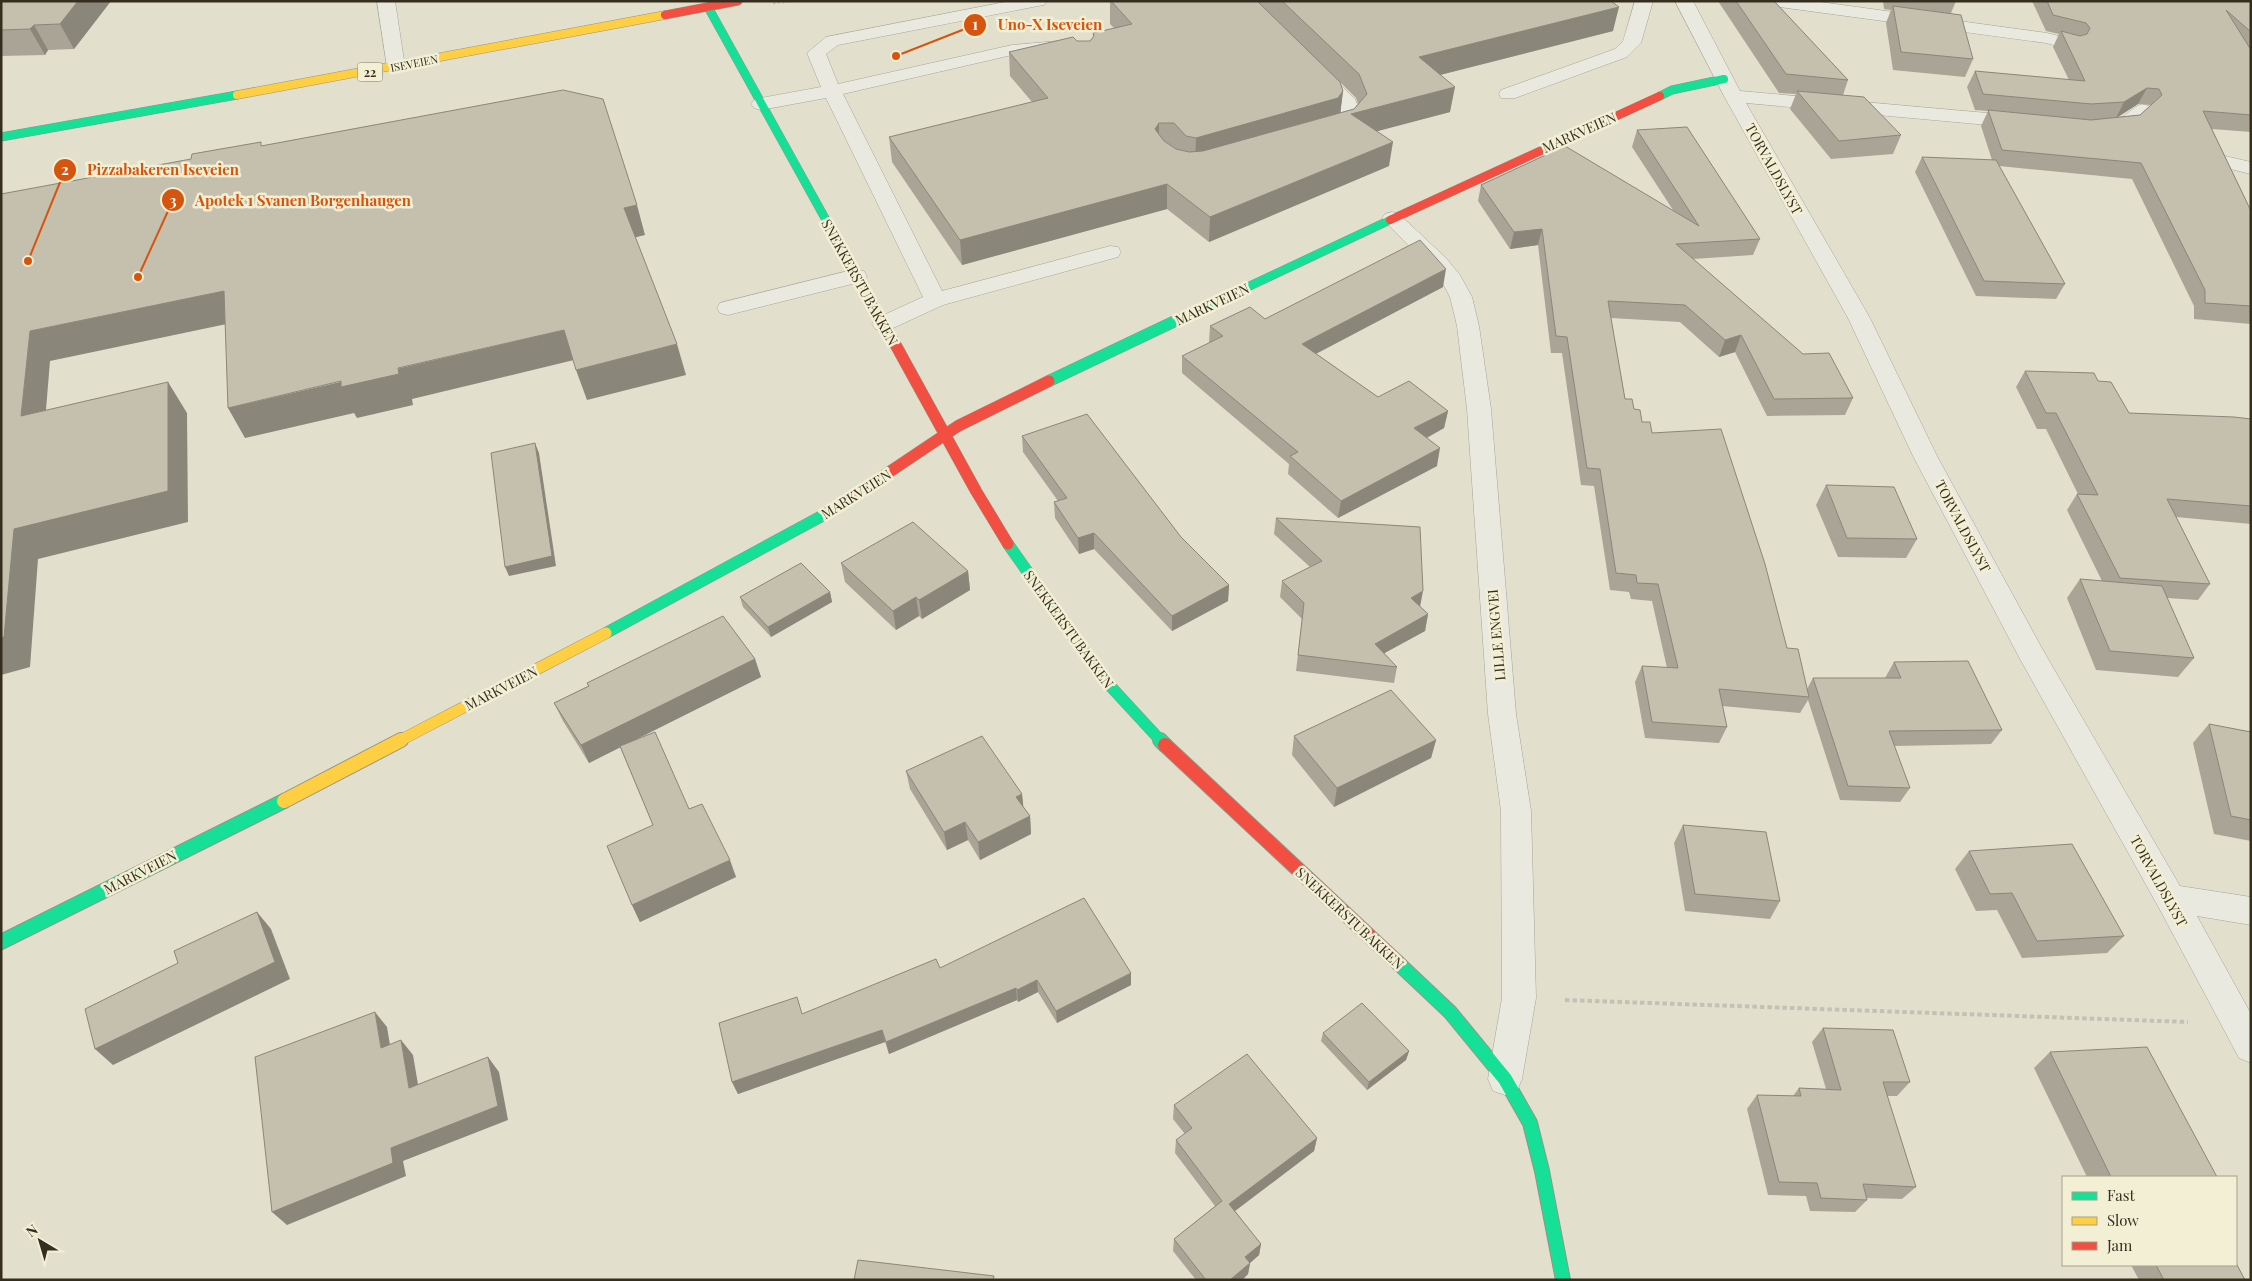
<svg xmlns="http://www.w3.org/2000/svg" width="2252" height="1281" font-family="'Playfair Display',serif">
<style>
.lines{fill:none;stroke-linecap:round;stroke-linejoin:round}
.lane-casing{stroke:#a7a497;stroke-width:1}
.street-casing{stroke:#a7a497;stroke-width:1}
.fast-far2-casing{stroke:#979486;stroke-width:9}
.fast-far1-casing{stroke:#979486;stroke-width:12}
.fast-casing{stroke:#979486;stroke-width:16}
.slow-far2-casing{stroke:#979486;stroke-width:9}
.slow-far1-casing{stroke:#979486;stroke-width:12}
.slow-casing{stroke:#979486;stroke-width:16}
.jam-far2-casing{stroke:#979486;stroke-width:9}
.jam-far1-casing{stroke:#979486;stroke-width:12}
.jam-casing{stroke:#979486;stroke-width:16}
.path-far1{stroke:#c3c1b6;stroke-width:2.5;stroke-dasharray:2.5 2;stroke-linecap:butt}
.path{stroke:#c3c1b6;stroke-width:4;stroke-dasharray:4.5 3;stroke-linecap:butt}
.lane{fill:#eae9df;fill-rule:evenodd}
.street{fill:#eae9df;fill-rule:evenodd}
.fast-far2{stroke:#16e098;stroke-width:8}
.fast-far1{stroke:#16e098;stroke-width:11}
.fast{stroke:#16e098;stroke-width:14}
.slow-far2{stroke:#ffcf43;stroke-width:8}
.slow-far1{stroke:#ffcf43;stroke-width:11}
.slow{stroke:#ffcf43;stroke-width:14}
.jam-far2{stroke:#f24e42;stroke-width:8}
.jam-far1{stroke:#f24e42;stroke-width:11}
.jam{stroke:#f24e42;stroke-width:14}
.wall{fill:#a9a496;fill-rule:evenodd}
.shaded-wall{fill:#8a867a}
.building{fill:#c5bfae;stroke:#8a867a}
.labels{text-anchor:middle;dominant-baseline:central;stroke-width:5;stroke-linejoin:round;paint-order:stroke}
.far-street-label{font-size:11px;fill:#352e1f;stroke:#f2efd4}
.shield{fill:#f2efd4;stroke:#6e6855;stroke-width:1}
.shield-label{font-size:12px;font-weight:bold;fill:#352e1f}
.street-label{font-size:14px;fill:#352e1f;stroke:#f2efd4}
.leader{fill:none;stroke:#d6550e;stroke-width:2}
.callout-dot{fill:#d6550e;stroke:#f2efd4;stroke-width:2}
.mark-label{font-size:15px;text-anchor:middle;font-weight:bold;fill:#fff}
.callout-label{font-size:15px;text-anchor:middle;font-weight:bold;fill:#d6550e;stroke:#f2efd4;stroke-width:5;stroke-linejoin:round;paint-order:stroke}
</style>
<rect width="100%" height="100%" fill="#e2e0cd"/>
<g class="lines">
<g class="lane-casing">
<g id="lane">
<path d="M377 1H395L405 67 403 71H389L387 67Z"/>
<path d="M1010 1H1047L1044 5 1038 6 838 45 826 54 838 84 1012 45 1058 41 1064 42 1067 46 1064 50 1058 51 1012 55 843 94 942 291 1110 246 1118 247 1121 252 1118 257 943 305 891 329 883 331 875 329 872 324 875 319 923 297 826 98 761 110 754 108 751 104 754 100 761 98 821 87 807 53 826 37Z"/>
<path d="M1635 1H1653L1641 43 1627 57 1515 98H1501L1499 94 1501 90 1615 49 1623 41Z"/>
<path d="M1315 65 1322 67 1355 99 1362 117C1352 131 1339 141 1321 136L1318 132 1321 128 1336 124 1342 116 1339 105 1306 71 1308 67Z"/>
<path d="M856 269 864 271 867 276 864 281 728 315 720 313 717 308 720 303Z"/>
</g>
</g>
<g class="street-casing">
<g id="street">
<path d="M1675 1H1693L1740 91 2021 116 2028 118 2031 122 2028 126 2021 128 1746 103 1870 318 1937 456 2044 652 2180 886 2251 897V925L2197 916 2251 1014V1063L2239 1058 2159 908 2020 659 1913 456 1848 318 1724 96Z"/>
<path d="M1763 1H1813L2047 33 2078 41 2081 45 2078 49 2072 50 2046 43 1772 6 1766 5Z"/>
<path d="M2142 104 2149 106 2152 110C2138 129 2116 136 2094 130L2091 126 2094 122C2102 120 2111 122 2118 119 2127 116 2132 107 2142 104Z"/>
<path d="M2225 156 2251 162V174L2218 166 2215 162 2218 158Z"/>
<path d="M1392 212 1399 214 1446 258 1460 275 1472 297 1479 326 1491 409 1516 714 1531 811 1536 998 1522 1079 1517 1091 1505 1095 1493 1091 1488 1079 1502 998 1501 811 1488 714 1467 409 1457 326 1450 297 1442 282 1430 268 1382 218 1385 214Z"/>
</g>
</g>
<g class="fast-far2-casing">
<g id="fast-far2">
<path d="M708 7 857 276"/>
<path d="M1660 96 1672 90 1724 79"/>
<path d="M1 137 237 95"/>
<path d="M1171 323 1390 220"/>
</g>
</g>
<g class="fast-far1-casing">
<g id="fast-far1">
<path d="M1049 381 1173 322"/>
<path d="M1008 544 1101 676 1161 741"/>
<path d="M606 633 831 511"/>
</g>
</g>
<g class="fast-casing">
<g id="fast">
<path d="M1160 740 1165 745"/>
<path d="M1 942 284 801"/>
<path d="M1397 962 1450 1012 1505 1079 1530 1123 1542 1171 1563 1280"/>
</g>
</g>
<g class="slow-far2-casing">
<path id="slow-far2" d="M237 95 665 15"/>
</g>
<g class="slow-far1-casing">
<path id="slow-far1" d="M399 741 606 633"/>
</g>
<g class="slow-casing">
<path id="slow" d="M284 801 401 740"/>
</g>
<g class="jam-far2-casing">
<g id="jam-far2">
<path d="M665 15 738 1"/>
<path d="M1390 220 1660 96"/>
<path d="M857 276 883 323"/>
</g>
</g>
<g class="jam-far1-casing">
<g id="jam-far1">
<path d="M883 322 976 491 1008 544"/>
<path d="M831 511 958 426 1049 381"/>
</g>
</g>
<g class="jam-casing">
<path id="jam" d="M1165 745 1397 962"/>
</g>
<path class="path-far1" d="M773 3 795 1"/>
<path class="path" d="M1565 1000 2188 1022"/>
<use href="#lane" class="lane"/>
<use href="#street" class="street"/>
<use href="#fast-far2" class="fast-far2"/>
<use href="#fast-far1" class="fast-far1"/>
<use href="#fast" class="fast"/>
<use href="#slow-far2" class="slow-far2"/>
<use href="#slow-far1" class="slow-far1"/>
<use href="#slow" class="slow"/>
<use href="#jam-far2" class="jam-far2"/>
<use href="#jam-far1" class="jam-far1"/>
<use href="#jam" class="jam"/>
</g>
<g class="wall">
<path d="M1 1H111L74 49 48 50 45 55 1 56Z"/>
<path d="M1110 1H1611L1613 31 1440 75 1450 112 1376 131 1389 166 1209 242 1167 209 962 265 892 162 889 137 1032 102 1010 76 1009 52 1077 41H1090L1093 37V33L1114 28 1110 24ZM1340 82 1356 98 1358 104 1354 109 1340 113 1343 91Z"/>
<path d="M1718 1H1774L1848 80 1843 95 1901 135 1893 154 1831 159 1790 109 1796 94 1779 93Z"/>
<path d="M1883 1H1956L1951 13 1973 59 1965 77 1893 70 1886 23 1891 10 1884 9Z"/>
<path d="M2030 1H2251V132L2212 129 2251 211V324L2194 319V306L2132 179 1999 166 2065 284 2056 299 1976 296 1915 172 1922 157 1992 160 1981 126 1988 111 1975 110 1967 87 1975 71 2069 80 2053 47 2059 34 2046 31 2032 1ZM2138 104 2151 105 2140 115 2118 117Z"/>
<path d="M1637 130 1760 239 1753 255 1693 259 1853 398 1845 415 1767 416 1735 352 1719 357 1680 322 1611 318 1625 399 1634 409 1642 422 1652 433 1787 648 1807 689 1813 678H1885L1894 662 2002 730 1991 744 1894 746 1910 788 1900 802 1840 800 1808 700 1800 713 1722 706 1727 727 1719 743 1645 738 1635 682 1642 666 1667 668 1652 601 1631 599 1629 592 1610 590 1594 486 1581 485 1562 353H1551L1538 245 1510 249 1478 201 1481 185 1673 210 1632 147Z"/>
<path d="M1443 287 1316 354 1378 397 1448 411 1444 428 1427 438 1437 466 1338 518 1288 474 1289 464 1182 373V356L1209 343 1210 326 1265 319Z"/>
<path d="M2025 371 2098 381 2129 413 2251 419V524L2176 517 2210 584 2198 600 2167 598 2194 658 2178 677 2096 670 2067 598 2080 579 2102 581 2067 510 2077 494H2078L2046 429H2037L2016 387Z"/>
<path d="M1022 436 1181 537 1229 585 1228 601 1172 631 1094 549 1079 554 1055 518 1054 502 1058 501 1023 452Z"/>
<path d="M1826 485 1917 539 1906 558 1838 557 1816 505Z"/>
<path d="M1276 518 1420 607 1428 614 1425 631 1384 653 1397 667 1394 683 1296 671 1302 619 1280 597 1282 581 1310 567 1274 534Z"/>
<path d="M841 563 968 571 970 590 922 619 919 616 896 630 845 582Z"/>
<path d="M830 592 832 602 771 637 743 607 740 597Z"/>
<path d="M755 659 761 677 636 739 689 809 736 877 640 922 632 905 653 825 620 747 589 763 563 721 554 703 588 686 587 683Z"/>
<path d="M2209 724 2251 732V841L2214 834 2193 743Z"/>
<path d="M1294 736 1436 740 1431 758 1334 807 1292 755Z"/>
<path d="M906 771 1022 794 1023 807 1030 816 1031 834 980 860 968 840 947 850 910 789Z"/>
<path d="M1683 825 1780 901 1770 919 1685 911 1674 843Z"/>
<path d="M1969 851 2124 936 2107 953 2022 958 1997 910 1976 911 1955 869Z"/>
<path d="M940 968 1131 985 1057 1023 1038 992 1018 1002 1017 1000 889 1054 885 1042 738 1094 732 1082 802 1014Z"/>
<path d="M1823 1028 1910 1082 1897 1096H1887L1916 1187 1902 1199 1867 1198V1200L1855 1212 1810 1211 1806 1196 1768 1195 1747 1109 1757 1095 1793 1096 1799 1088 1826 1089 1812 1042Z"/>
<path d="M1323 1033 1409 1051 1406 1060 1367 1090 1321 1041Z"/>
<path d="M2050 1052 2217 1177H2087L2034 1068Z"/>
<path d="M1174 1105 1317 1138 1314 1151 1235 1211 1261 1244 1259 1255 1250 1263 1248 1274 1242 1280H1196L1173 1251 1174 1239 1215 1206 1175 1153 1176 1140 1185 1134 1173 1119Z"/>
<path d="M2131 1265H2236L2245 1280H2139Z"/>
</g>
<g class="shaded-wall">
<path d="M78 1H111L74 49 60 24Z"/>
<path d="M1619 7 1613 31 1416 81 1419 57Z"/>
<path d="M34 25 48 50 45 55 30 29Z"/>
<path d="M1455 87 1450 112 1348 139 1351 114Z"/>
<path d="M2147 88 2138 104 2116 118 2124 102Z"/>
<path d="M1343 91 1340 116 1195 162 1196 138Z"/>
<path d="M1159 123V147L1155 129Z"/>
<path d="M1393 142 1389 166 1209 242 1210 217Z"/>
<path d="M1167 184V209L962 265 960 240Z"/>
<path d="M637 205 645 235 633 238 624 208Z"/>
<path d="M1542 229 1538 245 1510 249 1514 232Z"/>
<path d="M1446 269 1443 287 1300 362 1302 344Z"/>
<path d="M224 291 241 321 50 361 43 446 21 416 30 331Z"/>
<path d="M564 330 574 360 412 399 413 405 357 418 354 413 245 438 228 408Z"/>
<path d="M1741 335 1735 352 1719 357 1725 340Z"/>
<path d="M677 344 686 375 587 400 576 370Z"/>
<path d="M168 382 187 413 188 522 38 559 30 667 1 675V638L14 529Z"/>
<path d="M1448 411 1444 428 1411 446 1414 428Z"/>
<path d="M535 443 539 453 556 566 509 576 505 567Z"/>
<path d="M1440 448 1437 466 1338 518 1341 501Z"/>
<path d="M1094 533V549L1079 554 1078 538Z"/>
<path d="M968 571 970 590 922 619 919 600Z"/>
<path d="M1229 585 1228 601 1172 631V616Z"/>
<path d="M1423 591 1420 607 1411 598Z"/>
<path d="M830 592 832 602 771 637 768 627Z"/>
<path d="M916 597 919 616 896 630 893 611Z"/>
<path d="M1428 614 1425 631 1372 660 1375 644Z"/>
<path d="M755 659 761 677 589 763 581 745Z"/>
<path d="M1436 740 1431 758 1334 807 1337 788Z"/>
<path d="M1022 794 1024 812 1016 797Z"/>
<path d="M1030 816 1031 834 980 860 978 842Z"/>
<path d="M965 822 968 840 947 850 944 832Z"/>
<path d="M730 860 736 877 640 922 632 905Z"/>
<path d="M257 912 271 929 290 979 113 1065 95 1049Z"/>
<path d="M1131 973V985L1057 1023 1056 1011Z"/>
<path d="M1037 980 1038 992 1018 1002 1017 990Z"/>
<path d="M1016 988 1017 1000 889 1054 886 1042Z"/>
<path d="M375 1012 387 1027 393 1063 381 1048Z"/>
<path d="M882 1030 885 1042 738 1094 732 1082Z"/>
<path d="M401 1040 413 1055 421 1102 409 1088Z"/>
<path d="M1409 1051 1406 1060 1367 1090 1369 1082Z"/>
<path d="M488 1057 499 1072 508 1120 403 1161 406 1176 287 1225 272 1212 391 1148Z"/>
<path d="M1317 1138 1314 1151 1227 1217 1229 1204Z"/>
<path d="M1261 1244 1259 1255 1250 1263 1248 1274 1242 1280H1230L1245 1257Z"/>
</g>
<g class="building">
<path d="M1 1H78L60 24 34 25 30 29 1 30Z"/>
<path d="M1111 1H1257L1340 82 1343 91 1338 98 1196 138 1186 136 1174 123H1159L1155 129 1164 141 1176 149 1189 152 1203 151 1354 109 1367 94 1359 74 1282 1H1611L1619 7 1419 57 1455 87 1351 114 1393 142 1210 217 1167 184 960 240 889 137 1048 98 1009 52 1073 37 1077 41H1090L1094 36 1093 33 1132 24Z"/>
<path d="M1736 1H1774L1848 80 1786 74Z"/>
<path d="M2047 1H2251V32L2226 10 2251 50V115L2203 111 2251 211V306L2205 303V290L2141 163 2002 150 1988 110 2091 120 2140 115 2162 95 2159 89 2147 88 2124 102 2091 104 1983 94 1975 71 2085 81 2061 31 2080 36 2087 34 2090 28 2086 23 2053 15Z"/>
<path d="M1893 6 1961 15 1973 59 1901 52Z"/>
<path d="M563 90 603 99 637 205 624 208 677 344 576 370 564 330 398 368 399 374 341 387V381L228 408 224 291 30 331 21 416 168 382V491L14 529 4 637 1 638V194L191 159 192 154 261 142V146Z"/>
<path d="M1797 91 1864 97 1901 135 1839 141Z"/>
<path d="M1687 127 1760 239 1676 244 1803 354 1829 353 1853 398 1774 399 1741 335 1725 340 1685 305 1608 301 1625 399H1632L1634 409 1640 410 1642 422H1650L1652 433 1721 429 1765 564 1787 648 1798 649 1809 697 1719 689 1727 727 1652 722 1642 666 1678 668 1658 584 1637 583 1636 575 1616 573 1600 469 1587 468 1567 337 1556 336 1542 229 1514 232 1481 185 1565 146 1699 226 1637 130Z"/>
<path d="M1922 157 1996 160 2065 284 1984 281Z"/>
<path d="M1420 240 1446 269 1302 344 1378 397 1409 381 1448 411 1414 428 1440 448 1341 501 1290 456 1298 452 1182 356 1223 336 1210 326 1250 307 1265 319Z"/>
<path d="M2025 371 2094 373 2098 381 2111 382 2129 413 2234 417 2251 419V506L2167 499 2210 584 2120 578 2077 494 2098 495 2056 413H2046Z"/>
<path d="M1087 414 1181 537 1229 585 1172 616 1094 533 1078 538 1054 502 1067 498 1022 436Z"/>
<path d="M535 443 552 556 505 567 491 453Z"/>
<path d="M1826 485 1894 487 1917 539 1847 538Z"/>
<path d="M1276 518 1420 527 1423 591 1411 598 1428 614 1375 644 1397 667 1298 655 1304 603 1282 581 1322 561Z"/>
<path d="M913 522 968 571 919 600 916 597 893 611 841 563Z"/>
<path d="M801 563 830 592 768 627 740 597Z"/>
<path d="M2080 579 2162 586 2194 658 2110 651Z"/>
<path d="M723 616 755 659 581 745 554 703 589 686 587 683Z"/>
<path d="M1968 661 2002 730 1889 731 1910 788 1848 786 1813 678H1901L1894 662Z"/>
<path d="M1391 690 1436 740 1337 788 1294 736Z"/>
<path d="M2209 724 2251 732V820L2231 816Z"/>
<path d="M655 732 689 809 702 804 730 860 632 905 607 846 653 825 620 746Z"/>
<path d="M982 736 1022 794 1016 797 1030 816 978 842 965 822 944 832 906 771Z"/>
<path d="M1683 825 1766 832 1780 901 1695 894Z"/>
<path d="M2072 844 2124 936 2037 941 2012 893 1990 894 1969 851Z"/>
<path d="M1084 898 1131 973 1056 1011 1037 980 1017 990 1016 988 886 1042 882 1030 732 1082 719 1023 797 997 802 1014 936 959 940 968Z"/>
<path d="M257 912 275 962 95 1049 85 1009 178 963 174 951Z"/>
<path d="M1362 1003 1409 1051 1369 1082 1323 1033Z"/>
<path d="M375 1012 381 1048 401 1040 409 1088 488 1057 498 1106 391 1148 393 1163 272 1212 255 1057Z"/>
<path d="M1823 1028 1893 1030 1910 1082H1883L1916 1187 1863 1184 1867 1200 1821 1198 1817 1183 1779 1182 1757 1095 1801 1096 1799 1088 1841 1090Z"/>
<path d="M2147 1047 2217 1177H2111L2050 1052Z"/>
<path d="M1247 1054 1317 1138 1229 1204 1261 1244 1245 1257 1250 1263 1230 1280H1206L1174 1239 1222 1201 1176 1140 1192 1128 1174 1105Z"/>
<path d="M858 1260 994 1276 993 1280H854Z"/>
<path d="M2236 1263 2245 1280H2164L2156 1265H2236Z"/>
</g>
<g class="labels">
<g class="far-street-label">
<text transform="translate(414 63) rotate(-11)">ISEVEIEN</text>
</g>
<rect class="shield" x="357.5" y="62.5" width="25" height="19" rx="4"/>
<g class="shield-label">
<text x="370" y="72">22</text>
</g>
<g class="street-label">
<text transform="translate(1579 132) rotate(-24)">MARKVEIEN</text>
<text transform="translate(1774 169) rotate(61)">TORVALDSLYST</text>
<text transform="translate(860 282) rotate(61)">SNEKKERSTUBAKKEN</text>
<text transform="translate(1212 304) rotate(-25)">MARKVEIEN</text>
<text transform="translate(856 494) rotate(-32)">MARKVEIEN</text>
<text transform="translate(1963 526) rotate(62)">TORVALDSLYST</text>
<text transform="translate(1069 629) rotate(54)">SNEKKERSTUBAKKEN</text>
<text transform="translate(1496 635) rotate(-95)">LILLE ENGVEI</text>
<text transform="translate(501 688) rotate(-27)">MARKVEIEN</text>
<text transform="translate(140 872) rotate(-27)">MARKVEIEN</text>
<text transform="translate(2159 881) rotate(61)">TORVALDSLYST</text>
<text transform="translate(1350 918) rotate(43)">SNEKKERSTUBAKKEN</text>
</g>
</g>
<path class="leader" d="M896 56L975 25M28 261L65 170M138 277L173 200"/>
<g class="callout-dot">
<circle cx="896" cy="56" r="5"/>
<circle cx="28" cy="261" r="5"/>
<circle cx="138" cy="277" r="5"/>
<circle cx="975" cy="25" r="12"/>
<circle cx="65" cy="170" r="12"/>
<circle cx="173" cy="200" r="12"/>
</g>
<g class="mark-label">
<text x="975" y="30">1</text>
<text x="65" y="175">2</text>
<text x="173" y="206">3</text>
</g>
<g class="callout-label">
<text x="1050" y="30">Uno-X Iseveien</text>
<text x="163" y="175">Pizzabakeren Iseveien</text>
<text x="303" y="206">Apotek 1 Svanen Borgenhaugen</text>
</g>
<rect width="2252" height="1281" fill="none" stroke="#352e1f" stroke-width="5"/>
<rect x="2062" y="1176" width="175" height="90" fill="#f2efd4" stroke="#a6a28c"/>
<rect x="2072" y="1192" width="25" height="8" fill="#16e098" stroke="#a6a28c"/>
<text x="2107" y="1201" font-size="15" fill="#352e1f">Fast</text>
<rect x="2072" y="1217" width="25" height="8" fill="#ffcf43" stroke="#a6a28c"/>
<text x="2107" y="1226" font-size="15" fill="#352e1f">Slow</text>
<rect x="2072" y="1242" width="25" height="8" fill="#f24e42" stroke="#a6a28c"/>
<text x="2107" y="1251" font-size="15" fill="#352e1f">Jam</text>
<g transform="translate(40 1241) rotate(322)" stroke="#f2efd4" stroke-width="4" paint-order="stroke">
<path d="M0-4L9 19L0 12L-9 19Z" fill="#352e1f"/>
<text y="-8" font-size="14" font-weight="bold" text-anchor="middle" fill="#352e1f">N</text>
</g>
</svg>
